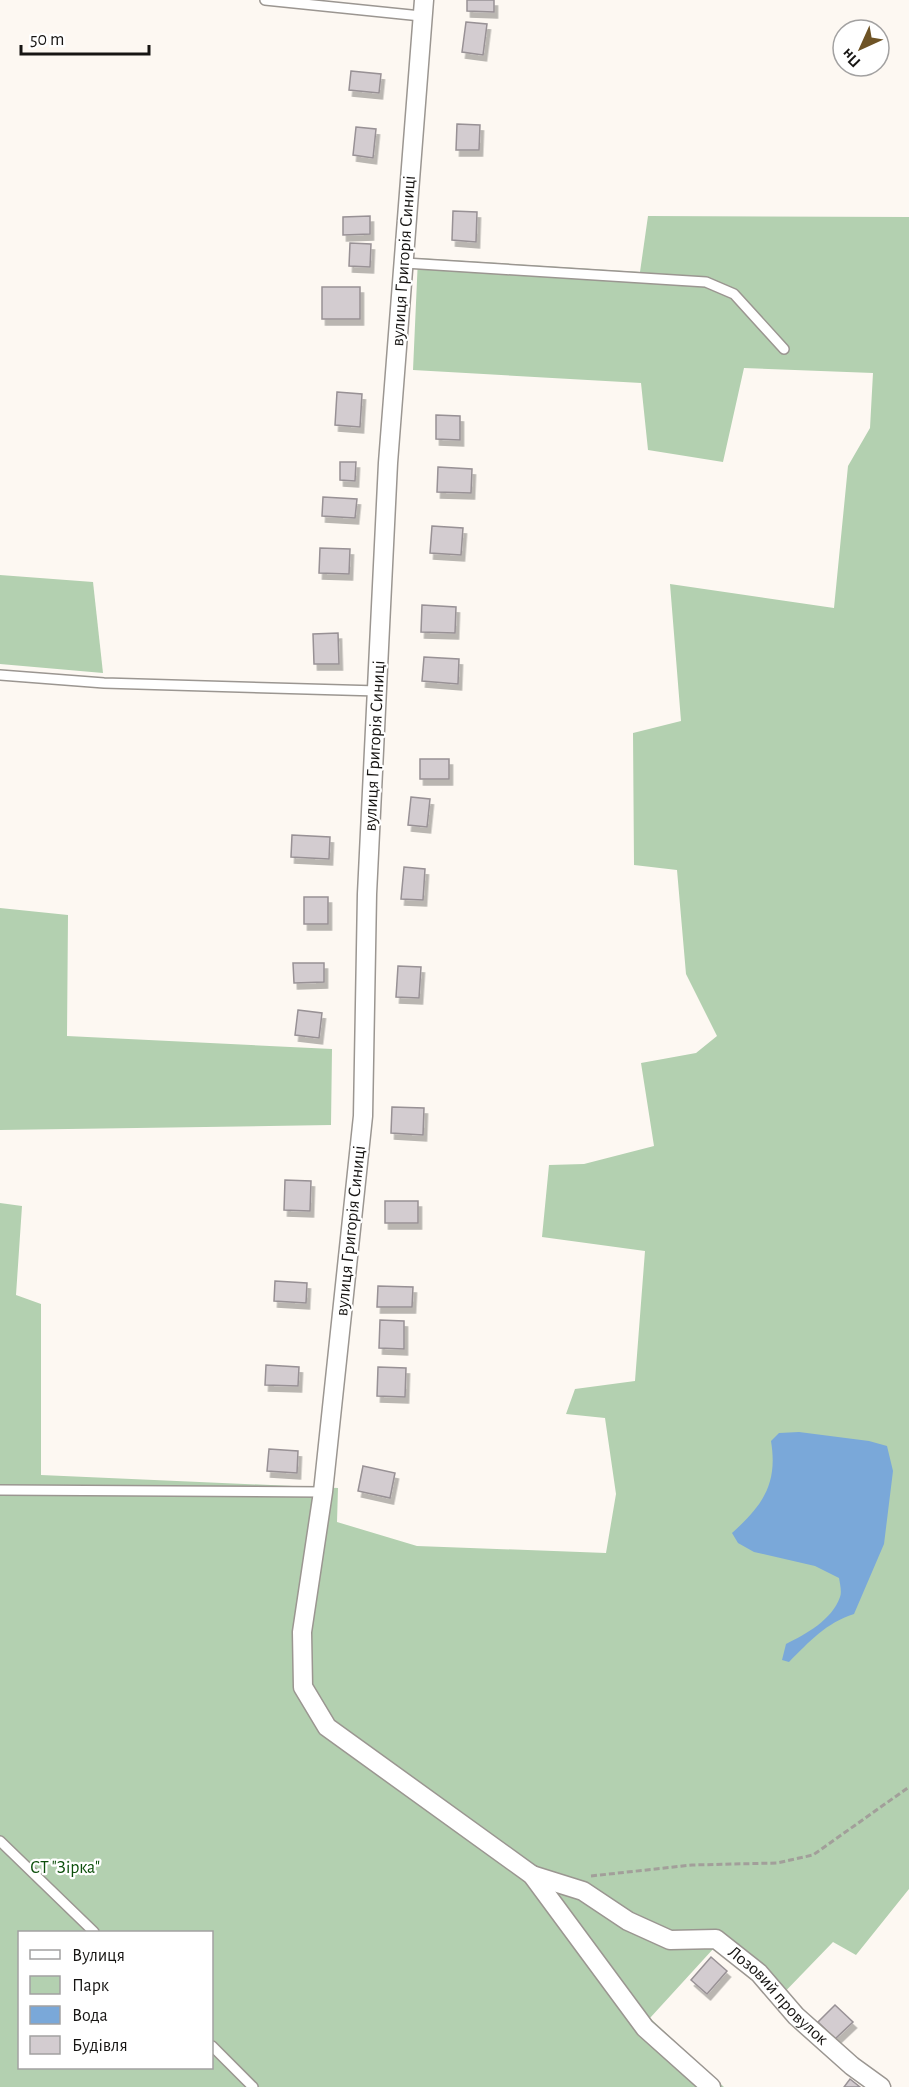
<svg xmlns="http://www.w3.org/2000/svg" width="909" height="2087" font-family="'Alegreya Sans',sans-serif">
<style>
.green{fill:#b3d0b0;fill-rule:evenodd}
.water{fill:#7aa8d9}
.building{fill:#d3ccd0;stroke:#989195;stroke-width:1.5;filter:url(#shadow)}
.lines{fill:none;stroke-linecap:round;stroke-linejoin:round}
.service-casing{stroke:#9b9691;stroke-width:12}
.minor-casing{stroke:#9b9691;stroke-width:21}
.path{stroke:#a29f9a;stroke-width:3;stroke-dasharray:6 3;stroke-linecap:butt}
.service{stroke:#fff;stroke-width:9}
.minor{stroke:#fff;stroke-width:18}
.labels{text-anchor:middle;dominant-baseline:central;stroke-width:4.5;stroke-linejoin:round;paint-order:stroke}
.street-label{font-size:18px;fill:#171513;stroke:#fff}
.park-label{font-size:18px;fill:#0c4f0b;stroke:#fff}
</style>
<defs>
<filter id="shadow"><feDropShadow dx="3.5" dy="6" stdDeviation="0" flood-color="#0004"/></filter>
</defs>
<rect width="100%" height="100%" fill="#fdf8f2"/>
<g class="green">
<path d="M648 216 909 217V1889L856 1955 833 1942 776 2001 714 1948 650 2018 724 2087H0V1203L22 1206 16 1295 41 1304V1475L338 1488 337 1522 417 1546 606 1553 616 1494 605 1418 566 1414 575 1389 635 1381 645 1251 542 1237 549 1165 584 1164 654 1146 641 1063 696 1053 717 1036 686 974 677 870 634 865 633 733 681 721 670 584 834 608 848 466 870 428 873 373 744 368 723 462 648 450 641 383 413 370 418 258 640 272ZM20 1932H212V2068H20Z"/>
<path d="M0 575 93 582 103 673 0 664Z"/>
<path d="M0 908 68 915 67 1036 332 1049 331 1125 0 1130Z"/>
</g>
<path class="water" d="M799 1432 869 1441 887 1446 893 1471 884 1544 854 1614C826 1623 810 1641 789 1662L782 1660 786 1644C806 1634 832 1620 840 1597 842 1592 840 1584 839 1578L815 1566 754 1552 738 1543 732 1533C763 1505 778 1484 771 1441L779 1433Z"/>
<g class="building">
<path d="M467 0H494V12L467 11Z"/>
<path d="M466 22 487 24 483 55 462 52Z"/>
<path d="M351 71 381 74 379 93 349 90Z"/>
<path d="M457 124 480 125 479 150H456Z"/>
<path d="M356 127 376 129 373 158 353 155Z"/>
<path d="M453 211 477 212 476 242 452 240Z"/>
<path d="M370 216V234L343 235V217Z"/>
<path d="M350 243 371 244 370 267 349 266Z"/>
<rect x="322" y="287" width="38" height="32"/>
<path d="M337 392 362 394 360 427 335 425Z"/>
<path d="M436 415 460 416V440L436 439Z"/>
<path d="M340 462H356L355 481 340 480Z"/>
<path d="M438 467 472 469 471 493 437 492Z"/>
<path d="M323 497 357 499 355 518 322 516Z"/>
<path d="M432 526 463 528 461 555 430 553Z"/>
<path d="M320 548 350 549 349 574 319 573Z"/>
<path d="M422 605 456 607 455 633 421 632Z"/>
<path d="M338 633 339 664H314L313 634Z"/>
<path d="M424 657 459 659 458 684 422 681Z"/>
<rect x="420" y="759" width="29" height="20"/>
<path d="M411 797 430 799 427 827 408 825Z"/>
<path d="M292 835 330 837 329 859 291 857Z"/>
<path d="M404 867 425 869 423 900 401 899Z"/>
<rect x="304" y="897" width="24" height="27"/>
<path d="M293 963H324V982L294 983Z"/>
<path d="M398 966 421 967 419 998 396 997Z"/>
<path d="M298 1010 322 1013 319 1038 295 1035Z"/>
<path d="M392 1107 424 1108 423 1135 391 1133Z"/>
<path d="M285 1180 311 1181 310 1211 284 1210Z"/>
<rect x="385" y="1201" width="33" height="22"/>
<path d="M275 1281 307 1283 306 1303 274 1301Z"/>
<path d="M378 1286 413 1287 412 1307H377Z"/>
<path d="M380 1320 404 1321V1349L379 1348Z"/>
<path d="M266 1365 299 1367 298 1386 265 1385Z"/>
<path d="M378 1367 406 1368 405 1397 377 1396Z"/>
<path d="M269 1449 298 1451 297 1473 267 1471Z"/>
<path d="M363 1466 395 1473 390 1498 358 1491Z"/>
<path d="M711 1957 727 1971 707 1994 691 1980Z"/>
<path d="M835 2005 853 2022 835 2039 818 2022Z"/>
<path d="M850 2079 860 2087H844Z"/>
</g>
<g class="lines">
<g class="service-casing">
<g id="service">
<path d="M265 0 421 16"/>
<path d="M405 263 706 282 734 294 784 349"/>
<path d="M0 675 104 683 378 691"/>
<path d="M0 1490 323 1492"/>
<path d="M0 1841 94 1932"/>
<path d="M212 2046 253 2087"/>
</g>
</g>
<g class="minor-casing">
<g id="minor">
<path d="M424 0 388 463 367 894 363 1116 323 1492 302 1632 303 1687 327 1727 532 1875 645 2028 711 2087"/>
<path id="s1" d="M532 1875 583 1891 628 1921 670 1940 716 1939 759 1973 796 2016 852 2066 881 2087"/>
</g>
</g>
<path class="path" d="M591 1876 692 1865 777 1863 813 1855 909 1787"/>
<use href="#service" class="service"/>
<use href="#minor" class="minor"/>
</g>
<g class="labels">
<g class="street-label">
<text transform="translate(404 261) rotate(-86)">вулиця Григорія Синиці</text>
<text transform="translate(375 746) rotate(-87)">вулиця Григорія Синиці</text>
<text transform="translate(351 1231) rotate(-84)">вулиця Григорія Синиці</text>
<text stroke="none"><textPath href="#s1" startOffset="284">Лозовий провулок</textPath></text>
</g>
<g class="park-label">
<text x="65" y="1868">СТ "Зірка"</text>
</g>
</g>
<rect x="18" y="1931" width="195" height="138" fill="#ffffff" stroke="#a2a1a1" stroke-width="1.5"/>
<rect x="30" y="1950" width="30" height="9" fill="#ffffff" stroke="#a2a1a1" stroke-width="1.5"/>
<text x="72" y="1961" font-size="18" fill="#171513">Вулиця</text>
<rect x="30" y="1976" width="30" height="18" fill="#b3d0b0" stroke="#a2a1a1" stroke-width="1.5"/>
<text x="72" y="1991" font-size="18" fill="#171513">Парк</text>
<rect x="30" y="2006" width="30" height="18" fill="#7aa8d9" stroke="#a2a1a1" stroke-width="1.5"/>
<text x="72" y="2021" font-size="18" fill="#171513">Вода</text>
<rect x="30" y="2036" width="30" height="18" fill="#d3ccd0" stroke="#a2a1a1" stroke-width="1.5"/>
<text x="72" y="2051" font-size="18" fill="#171513">Будівля</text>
<g transform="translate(861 48) rotate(225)"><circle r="28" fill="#ffffff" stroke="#a2a1a1" stroke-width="1.5"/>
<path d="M0-4.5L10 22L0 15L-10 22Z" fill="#6e5325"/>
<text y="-9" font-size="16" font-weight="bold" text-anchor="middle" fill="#171513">Пн</text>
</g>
<path d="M21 45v9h128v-9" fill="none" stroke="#171513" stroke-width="3"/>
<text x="30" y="45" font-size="18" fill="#171513" stroke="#ffffff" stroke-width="4.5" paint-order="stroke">50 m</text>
</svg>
